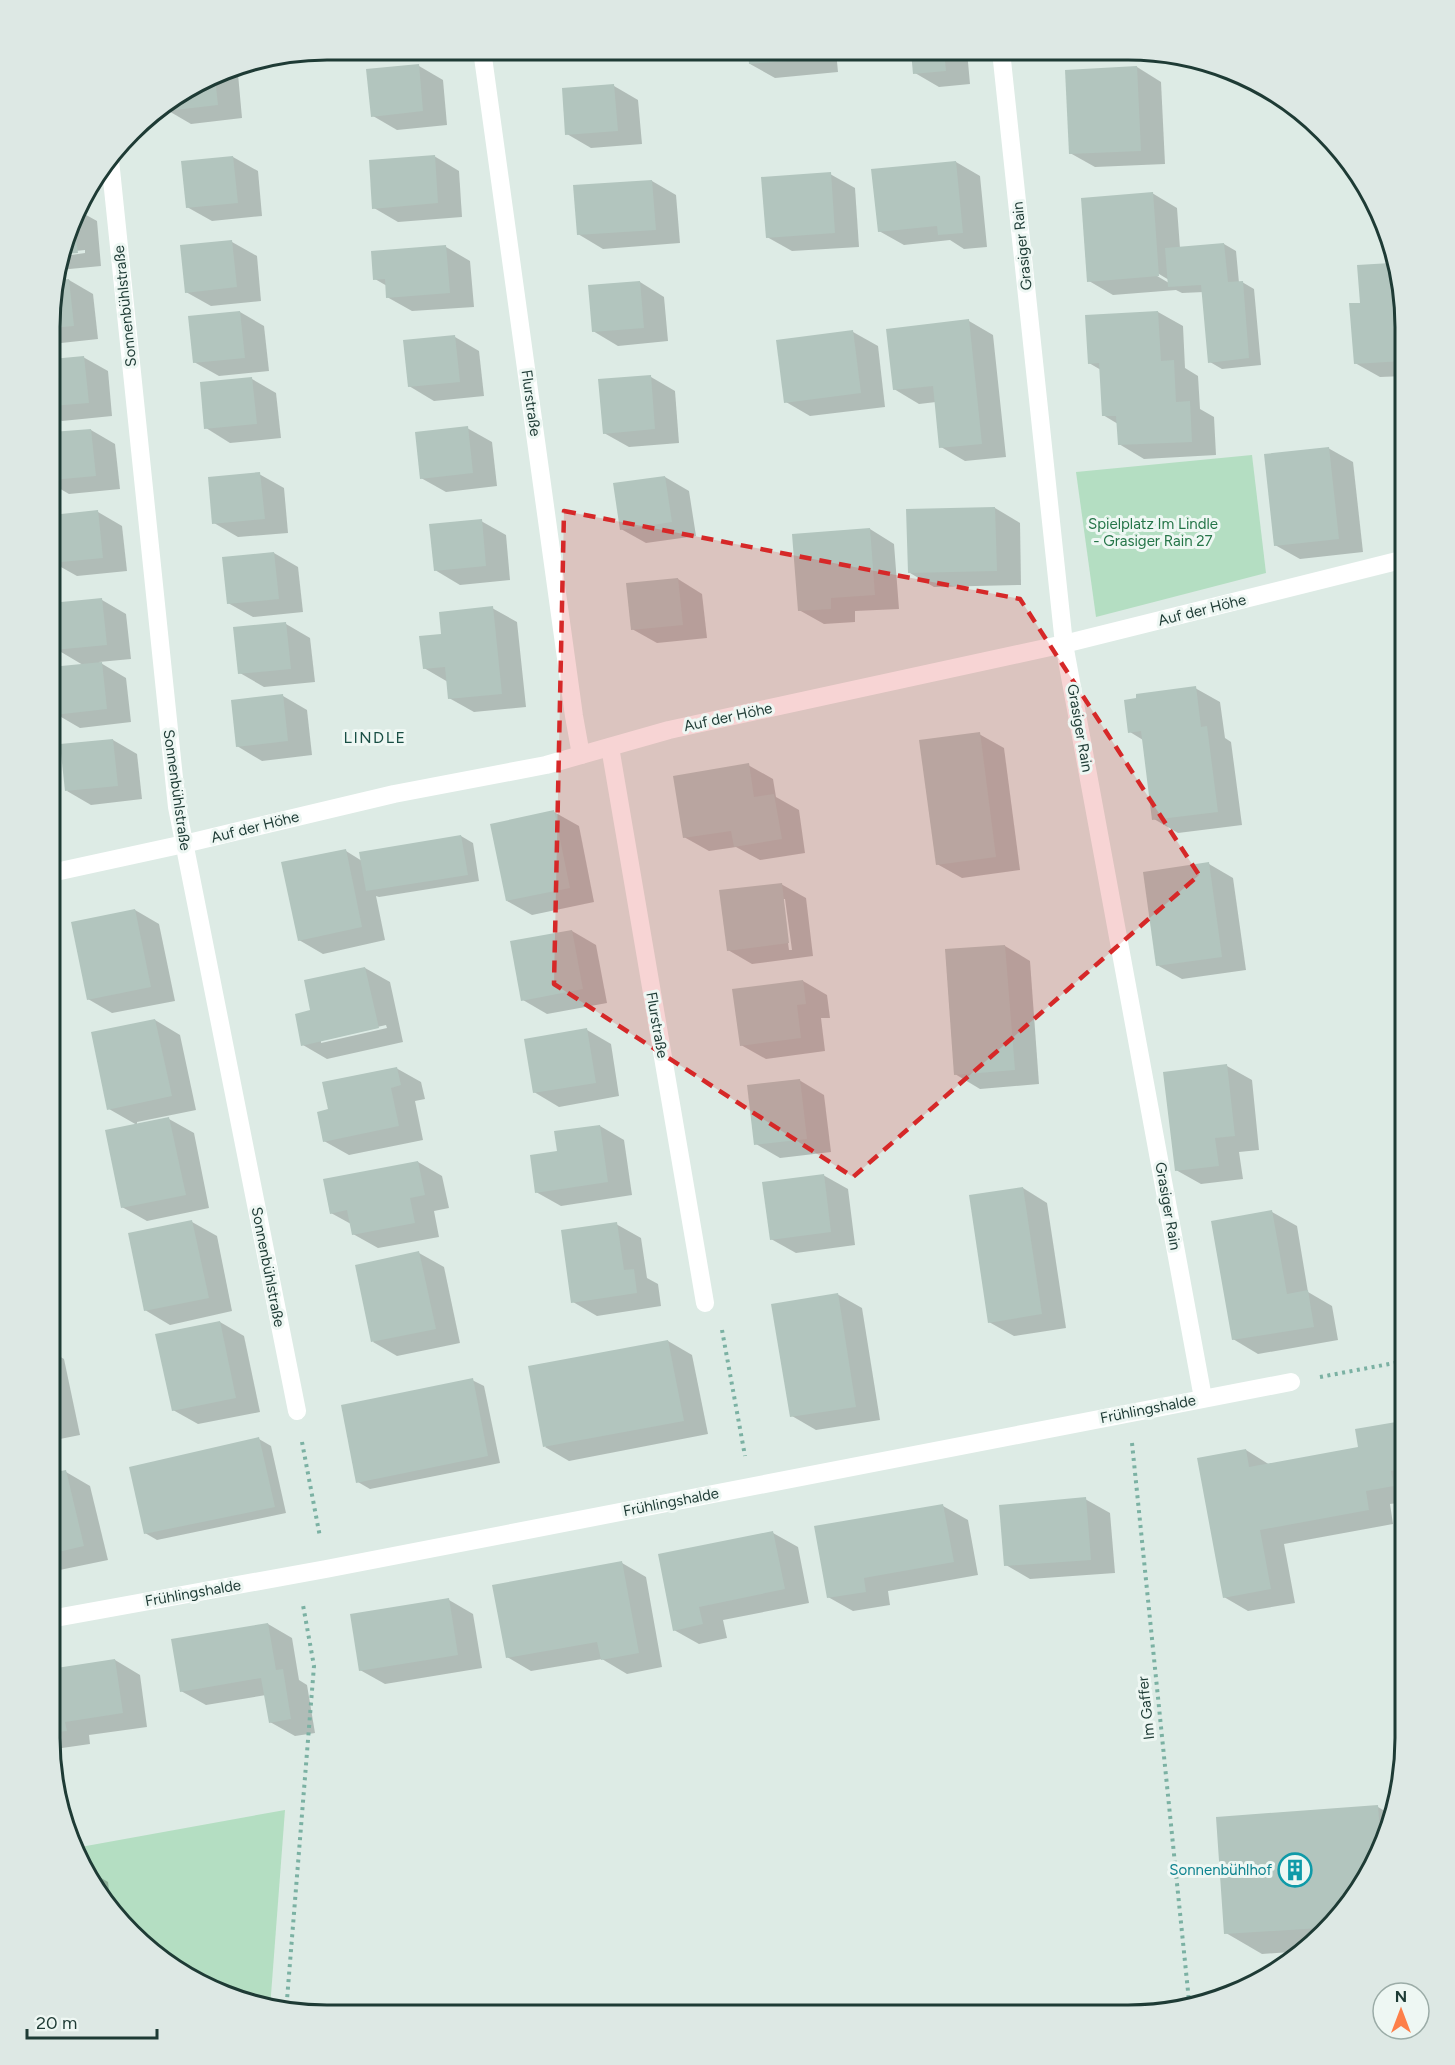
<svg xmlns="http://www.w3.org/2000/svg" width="1455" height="2065" font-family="Figtree,sans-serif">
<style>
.green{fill:#b4dec2}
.shadow{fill:#0003;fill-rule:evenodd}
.building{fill:#b2c5be}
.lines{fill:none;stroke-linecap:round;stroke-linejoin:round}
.path{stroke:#7bb1a3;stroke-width:4;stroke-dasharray:3 4.5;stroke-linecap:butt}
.minor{stroke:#fff;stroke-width:18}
.marked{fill:#d62828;fill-opacity:0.2;stroke:#d62828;stroke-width:4.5;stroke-dasharray:12 8;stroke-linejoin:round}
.labels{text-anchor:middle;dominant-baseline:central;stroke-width:6;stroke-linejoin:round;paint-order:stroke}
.street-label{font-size:15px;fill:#1e3b35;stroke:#eef7f3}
.park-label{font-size:15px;fill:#257548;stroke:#eef7f3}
.culture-label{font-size:15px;fill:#0d838f;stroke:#eef7f3;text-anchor:end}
.neighbourhood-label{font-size:16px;letter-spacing:1.5px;fill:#184e44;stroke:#eef7f3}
.rim{fill:none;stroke:#1e3b35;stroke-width:3}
</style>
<rect width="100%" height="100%" fill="#ddebe5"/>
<g class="green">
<path d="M1252 455 1266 573 1096 617 1076 472Z"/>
<path d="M285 1810 270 2008 221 1995 158 1958 78 1860 75 1848Z"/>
</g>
<g class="shadow">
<path d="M749 51H836L838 72 775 78 750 64Z"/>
<path d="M870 51H967L970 84 939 87 915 73 913 51 876 55Z"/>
<path d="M419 66 443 80 447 125 397 130 373 116Z"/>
<path d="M1137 67 1161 82 1165 164 1095 167 1070 153Z"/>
<path d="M229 69 238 74 242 118 191 124 167 110 166 105Z"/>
<path d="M614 86 638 100 642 144 591 148 567 134Z"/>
<path d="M434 156 459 171 462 217 398 222 374 208Z"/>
<path d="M233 157 258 171 262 216 212 221 187 207Z"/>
<path d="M956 162 980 176 987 247 964 249 950 240 904 245 879 231Z"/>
<path d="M830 174 855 188 859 247 792 251 767 237Z"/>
<path d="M652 181 676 195 680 243 603 249 578 234Z"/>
<path d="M1152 193 1177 208 1180 248 1224 244 1236 251 1239 283 1242 282 1254 289 1261 365 1222 369 1210 362 1204 292 1182 293 1176 290 1113 295 1089 281ZM1154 271 1169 280V283L1152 273Z"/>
<path d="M79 211 97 221 101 266 59 270 64 256 85 253V250L65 252Z"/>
<path d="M232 242 257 256 261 301 211 306 186 292Z"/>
<path d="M446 247 470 261 474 307 412 311 387 297V286L375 279Z"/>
<path d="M1391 264 1405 327V376L1380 377 1355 363Z"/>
<path d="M69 280 93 294 98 339 52 344V290L55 282Z"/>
<path d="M640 282 664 297 668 341 618 346 593 331Z"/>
<path d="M240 312 264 326 269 371 219 376 194 362Z"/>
<path d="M1158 312 1183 326 1185 368 1198 376 1200 409 1214 417 1216 455 1144 459 1119 444 1118 424 1103 415 1101 370 1089 363 1087 316Z"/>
<path d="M969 321 993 335 1006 457 965 461 941 447 936 402 919 404 894 389Z"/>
<path d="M853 332 878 346 885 407 810 416 786 402Z"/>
<path d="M455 337 479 351 484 396 434 401 409 386Z"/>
<path d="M83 357 108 371 112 416 62 421 52 415V360Z"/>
<path d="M651 377 675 391 679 443 629 447 604 433Z"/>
<path d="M252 379 276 393 281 438 230 443 206 428Z"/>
<path d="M467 428 492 442 497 486 446 492 421 478Z"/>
<path d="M91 430 115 444 120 489 69 494 52 484V434Z"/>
<path d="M1328 448 1353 462 1363 552 1300 559 1275 545Z"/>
<path d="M259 474 284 488 288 533 238 537 214 523Z"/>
<path d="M665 477 689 491 696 536 646 543 621 529Z"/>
<path d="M995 508 1020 523 1021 585 934 587 910 573Z"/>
<path d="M98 512 122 526 127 571 77 576 52 562V517Z"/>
<path d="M481 521 506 535 510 580 460 585 435 570Z"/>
<path d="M870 529 894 544 899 609 855 611V622L824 624 799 610Z"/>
<path d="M274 553 298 567 303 612 253 617 228 603Z"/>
<path d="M678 579 702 594 707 638 657 643 632 629Z"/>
<path d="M102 600 126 614 131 659 99 662 126 678 131 722 80 728 56 714 83 665 56 649Z"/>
<path d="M492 608 517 622 526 707 474 712 449 698 448 682 424 668 443 635Z"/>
<path d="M286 624 310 638 315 682 264 687 240 673Z"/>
<path d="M1195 688 1220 702 1225 738 1231 742 1242 825 1178 833 1154 819 1143 740 1130 732Z"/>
<path d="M283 696 307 710 312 755 262 761 237 746Z"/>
<path d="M979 734 1004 748 1020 870 962 878 937 864Z"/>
<path d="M113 740 137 754 142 799 91 805 67 791Z"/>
<path d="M748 765 773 779 776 797 799 810 805 853 760 860 736 847 709 851 684 837Z"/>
<path d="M51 806 54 818 51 819Z"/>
<path d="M554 812 579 826 594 902 532 915 507 901Z"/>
<path d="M461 836 473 843 479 881 379 897 376 896 385 940 323 954 299 940 346 851 362 861Z"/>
<path d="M1209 864 1233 878 1246 970 1182 979 1157 965Z"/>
<path d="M781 884 806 898 813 956 752 964 728 950ZM782 899H785L792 950H789Z"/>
<path d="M135 910 159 924 175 1001 112 1013 88 999Z"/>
<path d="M572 931 596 945 607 1003 547 1014 523 1000Z"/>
<path d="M1005 946 1030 961 1039 1084 980 1089 955 1074Z"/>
<path d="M365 968 390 982 403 1042 327 1059 303 1045 312 1011ZM386 1025 387 1028 321 1043V1040Z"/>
<path d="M803 981 827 995 830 1018H821L825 1051 766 1059 741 1045Z"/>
<path d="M155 1020 180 1035 196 1110 137 1122V1125L169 1119 194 1133 209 1208 147 1221 122 1207 137 1125 109 1109Z"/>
<path d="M587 1030 611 1044 619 1096 559 1107 534 1092Z"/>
<path d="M1227 1066 1252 1080 1259 1150 1239 1152 1243 1179 1201 1184 1176 1170Z"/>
<path d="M396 1068 421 1082 425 1099 415 1101 423 1140 349 1155 324 1141 330 1110Z"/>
<path d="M799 1080 824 1095 831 1152 780 1158 756 1144Z"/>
<path d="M600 1126 624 1140 632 1195 561 1206 536 1192 558 1153Z"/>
<path d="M418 1162 442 1176 449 1208 434 1211 439 1237 378 1248 353 1234 351 1224 331 1213Z"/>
<path d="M823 1175 848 1189 855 1245 796 1253 771 1239Z"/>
<path d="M1023 1188 1047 1203 1066 1328 1014 1336 989 1322Z"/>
<path d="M1272 1212 1297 1226 1308 1292 1332 1306 1338 1340 1258 1354 1233 1339Z"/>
<path d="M192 1222 217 1236 232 1311 170 1325 145 1310Z"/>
<path d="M616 1224 641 1238 647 1278 658 1284 661 1306 597 1316 573 1302Z"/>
<path d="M419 1253 444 1267 460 1343 397 1356 373 1342Z"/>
<path d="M837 1294 862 1308 880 1420 816 1430 792 1416Z"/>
<path d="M220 1322 244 1336 260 1412 198 1424 173 1410Z"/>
<path d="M668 1341 692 1355 708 1434 569 1461 545 1447Z"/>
<path d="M50 1351 64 1359 80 1435 50 1441Z"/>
<path d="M472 1380 484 1386 500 1463 370 1489 358 1482Z"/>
<path d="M1402 1422 1405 1424V1502L1390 1504 1393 1524 1284 1544 1295 1603 1248 1611 1224 1597 1246 1450 1270 1465 1360 1449Z"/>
<path d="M259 1439 271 1446 286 1513 157 1540 145 1533Z"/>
<path d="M66 1472 90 1486 108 1560 50 1572V1475Z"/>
<path d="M1085 1499 1110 1513 1115 1573 1030 1579 1006 1565Z"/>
<path d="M943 1506 968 1520 978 1575 888 1591 890 1605 853 1611 828 1597Z"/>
<path d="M773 1533 798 1547 809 1603 723 1620 727 1638 699 1644 674 1630Z"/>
<path d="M622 1563 646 1577 662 1667 627 1674 602 1659 531 1671 507 1657Z"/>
<path d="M449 1600 473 1614 482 1668 385 1684 360 1670Z"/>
<path d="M268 1624 292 1638 299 1680 307 1685 315 1733 295 1736 270 1722 266 1695 206 1705 181 1691Z"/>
<path d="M115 1660 140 1675 147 1727 89 1735 90 1744 55 1749 59 1780 50 1738V1670Z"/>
<path d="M1378 1807 1393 1816 1391 1828 1359 1892 1311 1947 1304 1951 1262 1954 1226 1933Z"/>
<path d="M90 1875H96L108 1882 110 1899Z"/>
</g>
<g class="building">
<path d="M748 51H813L814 59 749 64Z"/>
<path d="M911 51H944L946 71 913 74Z"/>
<path d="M419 64 423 111 371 117 366 69Z"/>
<path d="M1137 66 1141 151 1069 154 1065 70Z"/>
<path d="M215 77 218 105 166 111 165 106Z"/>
<path d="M614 84 618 131 565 135 562 88Z"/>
<path d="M435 155 438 203 372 209 369 160Z"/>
<path d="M233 156 238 203 186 208 181 161Z"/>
<path d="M956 161 963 233 938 235 937 226 878 232 871 169Z"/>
<path d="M831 172 835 233 766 238 761 177Z"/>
<path d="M652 180 656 230 577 235 573 185Z"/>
<path d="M1153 192 1159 276 1087 282 1081 198Z"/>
<path d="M74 224 78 253 64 254Z"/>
<path d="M232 240 237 287 185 293 180 245Z"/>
<path d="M1224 243 1228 282 1243 281 1249 358 1208 363 1201 285 1168 287 1165 248Z"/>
<path d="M446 245 450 293 386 298 385 279 373 280 371 251Z"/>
<path d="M1391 263 1405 327 1404 361 1354 364 1349 303H1360L1357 265Z"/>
<path d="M69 279 74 326 52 328V290L55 280Z"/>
<path d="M640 281 644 328 592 332 588 285Z"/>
<path d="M240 311 245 358 193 363 188 316Z"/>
<path d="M1158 311 1161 361 1174 360 1176 402 1190 401 1192 442 1118 445 1116 416H1102L1099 363 1088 364 1085 315Z"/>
<path d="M969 319 982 444 939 448 933 386 893 390 886 329Z"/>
<path d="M853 330 861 393 784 403 776 340Z"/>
<path d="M455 335 460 382 408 387 403 340Z"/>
<path d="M84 356 89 403 52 406V359Z"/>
<path d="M651 375 655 429 603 434 598 379Z"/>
<path d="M252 377 257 424 204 429 200 382Z"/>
<path d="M468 426 473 473 420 479 415 432Z"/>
<path d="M91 429 96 476 52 480V432Z"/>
<path d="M1329 447 1339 539 1274 546 1264 454Z"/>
<path d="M260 472 265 519 212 524 208 477Z"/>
<path d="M665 476 672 522 620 530 613 483Z"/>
<path d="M995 507 997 571 908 573 906 509Z"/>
<path d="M98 510 103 558 51 563 52 515Z"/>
<path d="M482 519 486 566 434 571 429 524Z"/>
<path d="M870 528 875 595 831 598V609L798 611 792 534Z"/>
<path d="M274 552 279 599 227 604 222 557Z"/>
<path d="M678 578 683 625 631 630 626 583Z"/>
<path d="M102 598 107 645 54 650 51 603Z"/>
<path d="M493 606 502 694 448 699 445 667 423 669 419 636 441 634 439 612Z"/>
<path d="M286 622 291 669 238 674 233 627Z"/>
<path d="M102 662 107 709 54 715 51 667Z"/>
<path d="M1196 686 1201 727 1207 726 1218 812 1152 820 1141 731 1128 733 1124 700 1136 698V694Z"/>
<path d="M283 694 288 741 236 747 231 700Z"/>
<path d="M980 732 996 857 936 865 919 740Z"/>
<path d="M113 739 118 786 65 791 60 744Z"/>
<path d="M749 763 754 797 774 794 782 839 734 847 731 831 683 838 673 776Z"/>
<path d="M554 810 570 888 506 901 490 824Z"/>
<path d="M461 835 468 875 366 891 359 852Z"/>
<path d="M346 849 362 927 298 941 281 862Z"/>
<path d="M1209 862 1222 957 1156 966 1143 872Z"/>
<path d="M782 883 789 943 727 951 719 890Z"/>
<path d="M135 909 151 987 87 1000 71 922Z"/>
<path d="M572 930 583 989 521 1001 510 941Z"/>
<path d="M1005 945 1015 1070 954 1075 945 949Z"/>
<path d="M365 967 379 1028 301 1046 295 1014 310 1010 304 980Z"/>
<path d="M803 980 806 1004 797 1005 801 1038 740 1046 732 989Z"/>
<path d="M155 1019 172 1096 107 1110 91 1032Z"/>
<path d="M587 1028 596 1083 533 1093 524 1039Z"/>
<path d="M1227 1064 1235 1136 1215 1138 1219 1166 1175 1171 1163 1072Z"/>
<path d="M397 1067 401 1085 391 1088 399 1126 323 1142 317 1112 328 1109 322 1082Z"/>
<path d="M800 1079 807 1139 754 1145 747 1085Z"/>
<path d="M169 1117 186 1195 121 1208 105 1130Z"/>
<path d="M600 1125 608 1182 535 1193 530 1155 557 1151 554 1131Z"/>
<path d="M418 1161 425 1195 410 1198 415 1223 352 1235 347 1210 330 1214 323 1179Z"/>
<path d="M824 1174 831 1232 770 1240 762 1182Z"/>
<path d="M1023 1187 1042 1314 988 1323 969 1195Z"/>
<path d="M1272 1210 1287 1294 1308 1290 1314 1327 1232 1340 1211 1221Z"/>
<path d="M192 1220 209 1298 144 1311 128 1233Z"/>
<path d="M617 1222 624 1270 634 1269 637 1293 571 1303 561 1230Z"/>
<path d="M419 1251 436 1329 371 1342 355 1265Z"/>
<path d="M838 1293 856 1407 790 1417 771 1304Z"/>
<path d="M220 1321 236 1398 172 1411 155 1334Z"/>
<path d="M668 1340 684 1421 543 1447 528 1366Z"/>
<path d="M473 1378 488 1456 356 1483 341 1405Z"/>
<path d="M50 1398 56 1421 50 1423Z"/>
<path d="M1402 1421 1405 1438V1469L1391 1471 1394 1486 1366 1491 1369 1510 1260 1530 1271 1589 1223 1598 1197 1458 1246 1449 1249 1467 1358 1447 1355 1429Z"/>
<path d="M259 1437 275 1507 144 1534 129 1467Z"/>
<path d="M66 1470 84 1546 50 1554V1473Z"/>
<path d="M1086 1497 1091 1560 1004 1566 999 1505Z"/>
<path d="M943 1504 954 1562 864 1578 866 1592 827 1598 814 1526Z"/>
<path d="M773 1531 785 1589 699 1607 703 1624 673 1631 658 1554Z"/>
<path d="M622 1561 639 1653 601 1660 597 1642 506 1658 492 1585Z"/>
<path d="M449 1598 458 1655 359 1671 350 1614Z"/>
<path d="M268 1623 276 1670 283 1669 291 1719 269 1723 261 1678 180 1692 171 1639Z"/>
<path d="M115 1659 123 1713 65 1722 67 1731 50 1733V1669Z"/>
<path d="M1378 1805 1381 1847 1359 1892 1322 1935 1321 1928 1224 1934 1216 1817Z"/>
<path d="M96 1873 97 1884 89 1874Z"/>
</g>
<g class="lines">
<g class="path">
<path d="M722 1330 745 1456"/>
<path d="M1320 1377 1405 1361"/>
<path d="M302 1442 320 1537"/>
<path d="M1132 1443 1189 2001"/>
<path d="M286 2012 314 1666 303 1605"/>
</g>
<g class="minor">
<path d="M482 50 574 716 581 755"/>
<path d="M1001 51 1064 644 1203 1398"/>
<path d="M110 160 177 807 297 1411"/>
<path d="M610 747 705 1303"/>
<path d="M51 873 184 844 394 794 546 765 669 730 1064 644 1405 559"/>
<path d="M50 1619 326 1569 1291 1382"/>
</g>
</g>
<path class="marked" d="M564 511 1020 599 1199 875 853 1177 554 984Z"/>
<defs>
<g id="building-ring" transform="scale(1.725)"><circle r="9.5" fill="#eef7f3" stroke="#0f9aa8" stroke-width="1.5"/><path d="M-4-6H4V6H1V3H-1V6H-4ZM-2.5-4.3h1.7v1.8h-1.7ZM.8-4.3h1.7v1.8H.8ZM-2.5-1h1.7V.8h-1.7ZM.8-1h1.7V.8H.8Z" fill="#0f9aa8"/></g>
</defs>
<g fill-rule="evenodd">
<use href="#building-ring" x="1295" y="1870"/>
</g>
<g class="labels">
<g class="street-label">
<text transform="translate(1022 246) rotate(-96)">Grasiger Rain</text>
<text transform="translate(125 306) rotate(-96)">Sonnenbühlstraße</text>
<text transform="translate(531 403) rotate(82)">Flurstraße</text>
<text transform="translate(1202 610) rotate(-14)">Auf der Höhe</text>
<text transform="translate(728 717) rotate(-12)">Auf der Höhe</text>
<text transform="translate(1080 728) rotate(80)">Grasiger Rain</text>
<text transform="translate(177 790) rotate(82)">Sonnenbühlstraße</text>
<text transform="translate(255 827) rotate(-14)">Auf der Höhe</text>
<text transform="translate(657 1025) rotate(80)">Flurstraße</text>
<text transform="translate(1168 1206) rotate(80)">Grasiger Rain</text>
<text transform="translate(268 1267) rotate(79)">Sonnenbühlstraße</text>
<text transform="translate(1148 1409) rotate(-11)">Frühlingshalde</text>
<text transform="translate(671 1502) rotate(-11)">Frühlingshalde</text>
<text transform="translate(193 1593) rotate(-10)">Frühlingshalde</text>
<text transform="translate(1146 1708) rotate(-96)">Im Gaffer</text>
</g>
<g class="park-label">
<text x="1153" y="524">Spielplatz Im Lindle<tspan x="1153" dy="17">- Grasiger Rain 27</tspan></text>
</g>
<g class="culture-label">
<text x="1272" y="1870">Sonnenbühlhof</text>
</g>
<g class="neighbourhood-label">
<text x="375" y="737">LINDLE</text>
</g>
</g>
<path d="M0 0H1455V2065H0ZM327 60H1128A267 267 0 0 1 1395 327V1738A267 267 0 0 1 1128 2005H327A267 267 0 0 1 60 1738V327A267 267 0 0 1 327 60Z" fill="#dde8e4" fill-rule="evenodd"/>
<path class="rim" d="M327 60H1128A267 267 0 0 1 1395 327V1738A267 267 0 0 1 1128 2005H327A267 267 0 0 1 60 1738V327A267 267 0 0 1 327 60Z"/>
<g transform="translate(1401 2011)"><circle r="28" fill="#eef7f3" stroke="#9baca7" stroke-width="1.5"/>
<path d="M0-4.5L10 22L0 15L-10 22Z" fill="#fd7f49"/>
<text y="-9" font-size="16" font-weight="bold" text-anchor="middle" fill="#1e3b35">N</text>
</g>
<path d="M27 2029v9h130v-9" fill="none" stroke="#1e3b35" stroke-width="3"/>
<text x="36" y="2029" font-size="18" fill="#1e3b35" stroke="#eef7f3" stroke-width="4.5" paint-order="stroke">20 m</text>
</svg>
